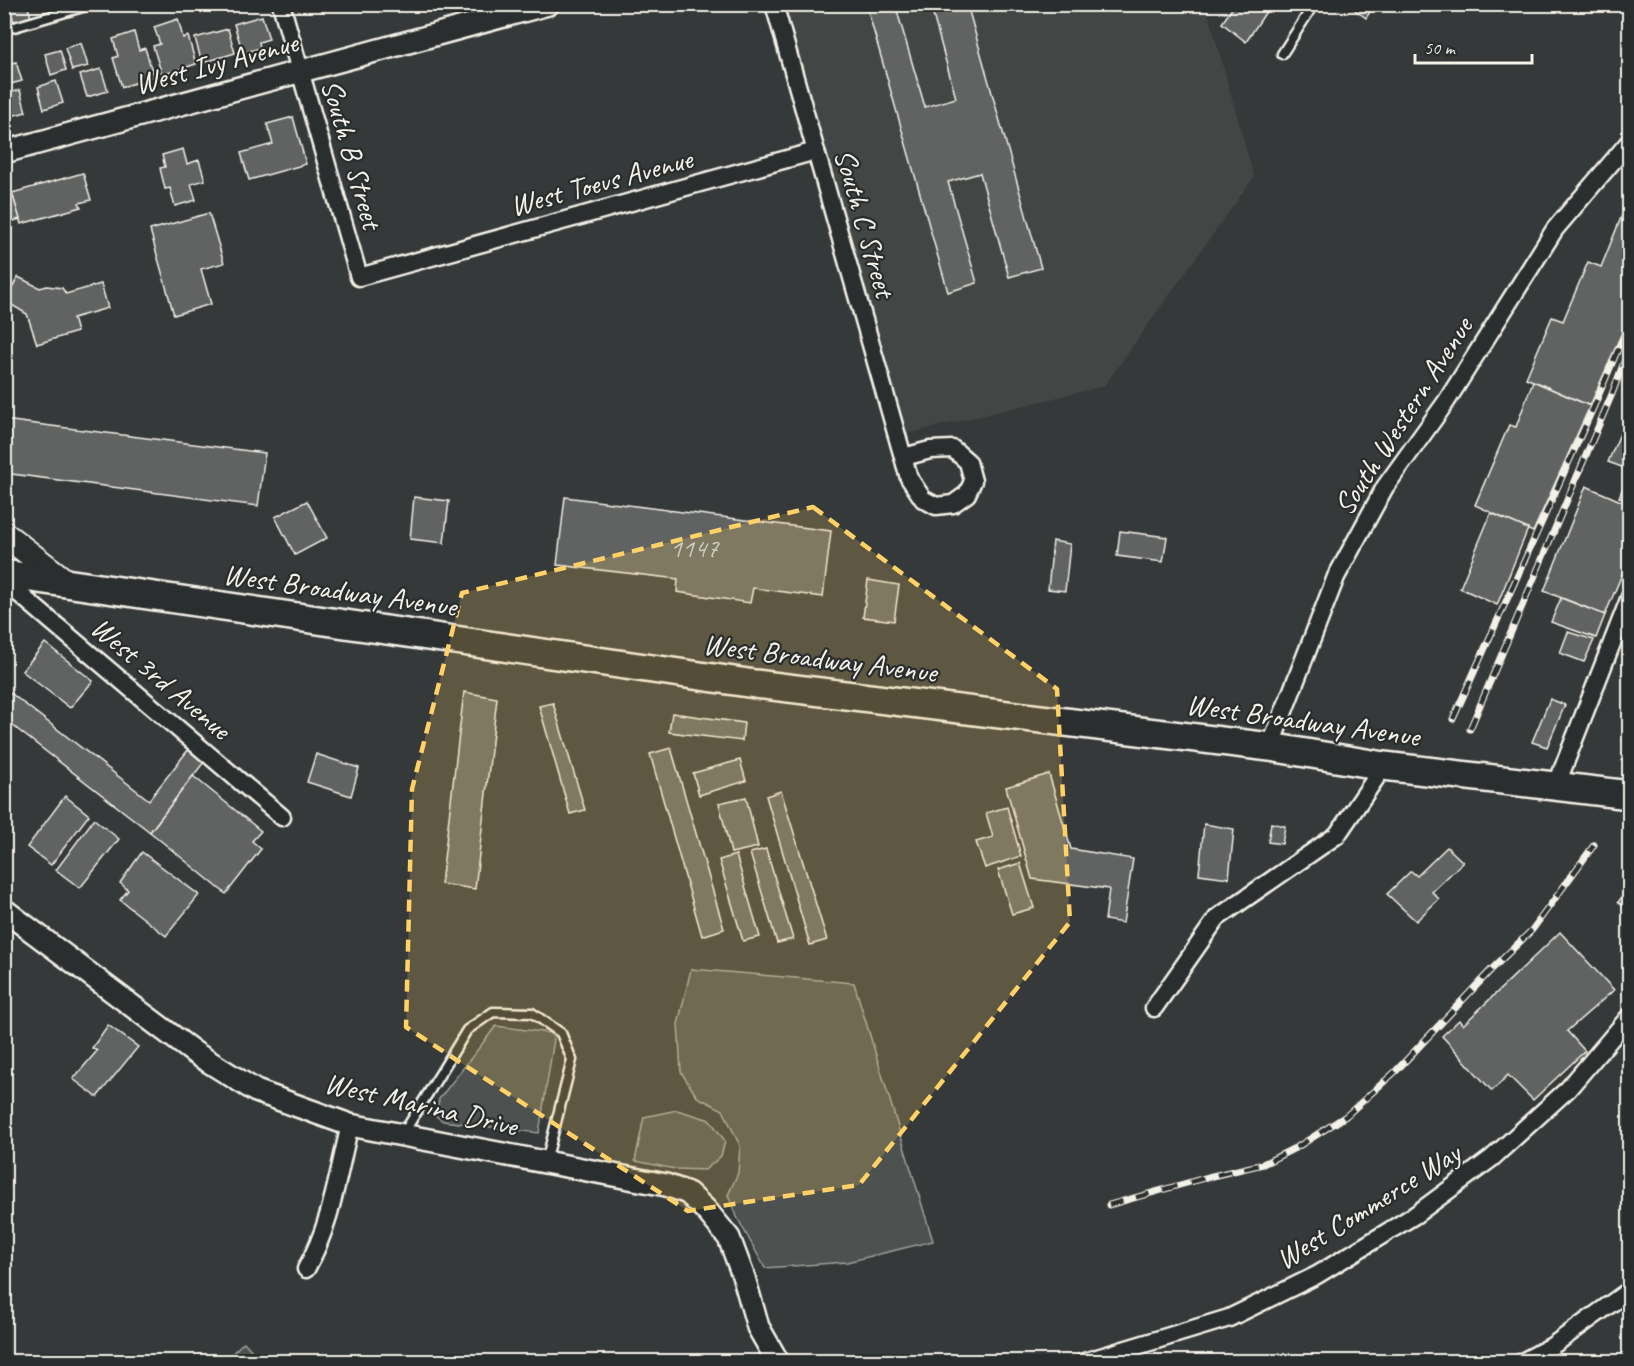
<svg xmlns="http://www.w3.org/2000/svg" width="1634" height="1366" font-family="Caveat,sans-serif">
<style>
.built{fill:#434645}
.green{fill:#4e514f;stroke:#a1a19c;stroke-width:1.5}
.building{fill:#616362;stroke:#f4f1e8;stroke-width:1.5}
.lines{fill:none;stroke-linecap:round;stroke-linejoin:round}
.service-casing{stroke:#f4f1e8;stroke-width:13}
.minor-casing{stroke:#f4f1e8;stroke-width:21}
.tertiary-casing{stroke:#f4f1e8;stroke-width:26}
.secondary-casing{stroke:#f4f1e8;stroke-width:28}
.primary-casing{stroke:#f4f1e8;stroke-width:32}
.service{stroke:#2a2d2e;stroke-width:8}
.minor{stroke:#2a2d2e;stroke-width:16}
.tertiary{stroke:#2a2d2e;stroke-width:21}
.secondary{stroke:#2a2d2e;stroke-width:24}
.primary{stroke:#2a2d2e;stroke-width:27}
.rail-casing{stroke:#f4f1e8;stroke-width:7}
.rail{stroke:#2a2d2e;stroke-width:4.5;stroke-dasharray:14;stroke-linecap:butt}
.marked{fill:#ffd166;fill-opacity:0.2;stroke:#ffd166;stroke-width:4.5;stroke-dasharray:12 8;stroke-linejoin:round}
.labels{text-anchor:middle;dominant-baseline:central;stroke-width:4.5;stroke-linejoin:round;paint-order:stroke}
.number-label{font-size:27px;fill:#cfcec6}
.street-label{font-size:30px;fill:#f4f1e8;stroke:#2a2d2e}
</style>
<rect width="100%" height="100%" fill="#363939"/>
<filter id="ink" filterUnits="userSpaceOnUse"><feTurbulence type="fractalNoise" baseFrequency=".0167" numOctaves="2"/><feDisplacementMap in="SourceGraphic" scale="12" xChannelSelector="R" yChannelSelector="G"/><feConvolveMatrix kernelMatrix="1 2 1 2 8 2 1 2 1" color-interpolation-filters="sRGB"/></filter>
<g filter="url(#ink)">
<path class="built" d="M774 5H1206L1254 177 1104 386 898 436Z"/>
<g class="green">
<path d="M691 969 854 983 933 1241 847 1262 765 1268 738 1219 728 1195 738 1173 740 1146 723 1110 697 1097 681 1072 678 1024Z"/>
<path d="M496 1026 550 1033 554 1039 539 1133 443 1121 436 1116 439 1099Z"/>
<path d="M677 1110 710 1120 725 1141 721 1156 705 1170 675 1169 635 1161 644 1117Z"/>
<path d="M244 1342 261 1361H224Z"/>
</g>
<g class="building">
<path d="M15 4H27L32 20 15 25 9 6Z"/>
<path d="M866 4H895L925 107 956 98 930 4H967L1041 268 1009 277 980 173 948 182 977 283 948 292Z"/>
<path d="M1235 4H1271L1246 42 1222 23Z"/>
<path d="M1347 4H1375L1366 18Z"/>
<path d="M262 16 269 39 259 42 260 48 243 53 234 24Z"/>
<path d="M178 19 183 38 188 36 196 64 162 75 153 46 160 44 154 27Z"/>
<path d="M228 29 235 53 202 63 195 38Z"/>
<path d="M134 32 139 50 145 48 154 77 122 87 113 58 118 56 113 39Z"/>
<path d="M81 43 88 66 72 70 65 48Z"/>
<path d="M60 50 66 70 51 75 45 54Z"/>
<path d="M16 62 22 81 7 85 4 65Z"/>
<path d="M101 69 108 91 87 97 80 75Z"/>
<path d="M56 81 63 103 44 109 38 87Z"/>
<path d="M20 90 26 112 4 118V94Z"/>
<path d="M293 117 306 164 249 180 241 153 273 144 267 124Z"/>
<path d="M183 149 187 164 199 160 205 180 191 184 196 200 175 206 170 188 165 189 160 168 165 167 162 155Z"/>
<path d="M83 173 91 200 79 203 81 207 21 224 12 193Z"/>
<path d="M12 193 20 219 4 224V196Z"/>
<path d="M1627 203 1630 204V314L1590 406 1526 378 1552 317 1563 321 1588 262 1601 267Z"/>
<path d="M209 213 224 263 201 269 211 304 174 315 150 230Z"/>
<path d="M18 277 40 288 47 286 62 288 66 294 101 284 108 308 73 318 77 332 37 344 27 314 5 301Z"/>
<path d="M1533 381 1590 406 1533 532 1475 505 1509 425 1516 427Z"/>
<path d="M1630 410V470L1608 462Z"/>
<path d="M4 420 265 453 258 506 4 473Z"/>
<path d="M1629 473H1630V501L1619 497Z"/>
<path d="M1586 486 1630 505V555L1605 615 1544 591Z"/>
<path d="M414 497 449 501 444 543 410 539Z"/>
<path d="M565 497 831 531 823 597 753 588 750 603 677 592 678 579 557 565Z"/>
<path d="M307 501 327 538 295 555 275 517Z"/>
<path d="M1491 513 1528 529 1497 605 1460 588Z"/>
<path d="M1120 531 1167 537 1163 562 1117 556Z"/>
<path d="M1053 541 1070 544 1065 591 1048 589Z"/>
<path d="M868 580 899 585 894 621 863 617Z"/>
<path d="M1561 598 1605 615 1596 638 1551 622Z"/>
<path d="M1568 632 1594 640 1584 662 1560 653Z"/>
<path d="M45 643 93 681 70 708 22 671Z"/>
<path d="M4 688 149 800 188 750 204 762 150 832 4 719Z"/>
<path d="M464 692 497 698 475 889 441 884Z"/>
<path d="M1550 699 1565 705 1547 747 1532 742Z"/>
<path d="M553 703 585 810 570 814 539 706Z"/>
<path d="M672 713 744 723 742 741 669 732Z"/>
<path d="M671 748 724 929 702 936 650 754Z"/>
<path d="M316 754 359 768 351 796 307 782Z"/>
<path d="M740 760 746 781 699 795 693 773Z"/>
<path d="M1049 774 1071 849 1133 859 1123 923 1105 920 1109 889 1032 879 1006 787Z"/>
<path d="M193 776 261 831 252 841 261 849 226 894 150 832Z"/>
<path d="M781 791 827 940 810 945 766 796Z"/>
<path d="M65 796 89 815 51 865 27 847Z"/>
<path d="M746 797 758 847 731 853 719 803Z"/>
<path d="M1007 807 1021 856 985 868 976 842 993 837 986 813Z"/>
<path d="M94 819 119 839 80 888 56 870Z"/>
<path d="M1271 823 1285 826 1282 844 1268 842Z"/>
<path d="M1204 824 1234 829 1229 878 1199 874Z"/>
<path d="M1447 847 1463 862 1432 892 1439 899 1416 921 1387 894 1411 871 1417 876Z"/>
<path d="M766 849 793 939 777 943 750 853Z"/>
<path d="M142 852 199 895 166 936 120 900 128 890 120 883Z"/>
<path d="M736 855 760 937 743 941 719 860Z"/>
<path d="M1020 863 1034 908 1012 914 998 870Z"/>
<path d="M1630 887V911L1618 902Z"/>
<path d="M1560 932 1614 990 1567 1031 1585 1051 1533 1100 1508 1075 1492 1091 1442 1036 1459 1020 1463 1025Z"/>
<path d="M108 1025 138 1047 97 1097 73 1079 97 1051 92 1048Z"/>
</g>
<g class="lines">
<g class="service-casing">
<g id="service">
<path d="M4 30 93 4"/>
<path d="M1282 54 1314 4"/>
<path d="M403 1134 467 1030 493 1012 532 1013 561 1033 572 1060 546 1162"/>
</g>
</g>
<g class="minor-casing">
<g id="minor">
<path d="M281 4 359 277 816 151"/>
<path d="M774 4 909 478 923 499 936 506 953 504 967 494 973 481 968 462 953 449 930 450 904 457"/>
<path d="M4 581 282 817"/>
<path d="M1270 747 1336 577 1385 487 1446 402 1555 229 1630 141"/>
<path d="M1556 786 1630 597"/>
<path d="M1154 1008 1217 918 1337 835 1384 766"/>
<path d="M306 1269C331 1226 338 1173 350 1125"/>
<path d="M1084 1362 1229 1318 1317 1275 1415 1215 1492 1158 1568 1089 1630 1016"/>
<path d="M1522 1362 1552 1346 1630 1290"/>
</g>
</g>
<g class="tertiary-casing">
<g id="tertiary">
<path d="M4 152 548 4"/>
<path d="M4 910 195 1053 256 1091 350 1125 666 1185 688 1193 706 1210 729 1238 744 1278 758 1327 778 1362"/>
</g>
</g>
<g class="secondary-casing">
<path id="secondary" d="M4 534 66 582"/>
</g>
<g class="primary-casing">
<path id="primary" d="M4 574 755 684 1270 747 1384 766 1630 795"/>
</g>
<use href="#service" class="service"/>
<use href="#minor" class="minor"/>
<use href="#tertiary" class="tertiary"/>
<use href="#secondary" class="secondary"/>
<use href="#primary" class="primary"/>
<g class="rail-casing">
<g id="rail">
<path d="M1453 719 1594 406 1630 321"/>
<path d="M1470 729 1612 394 1630 346"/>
<path d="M1109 1205 1208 1177 1263 1164 1299 1146 1346 1116 1396 1071 1491 970 1532 930 1594 845"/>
</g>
</g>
<use href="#rail" class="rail"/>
</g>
</g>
<path class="marked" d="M813 507 1057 689 1070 922 859 1185 688 1211 406 1027 412 789 462 593Z"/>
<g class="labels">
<g class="number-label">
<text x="694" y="548">1147</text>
</g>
<g class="street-label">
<text transform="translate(216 63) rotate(-15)">West Ivy Avenue</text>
<text transform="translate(352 154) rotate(74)">South B Street</text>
<text transform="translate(601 182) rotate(-15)">West Toevs Avenue</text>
<text transform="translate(865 223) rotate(74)">South C Street</text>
<text transform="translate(1403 416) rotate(-57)">South Western Avenue</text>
<text transform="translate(340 590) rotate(8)">West Broadway Avenue</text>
<text transform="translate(820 658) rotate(7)">West Broadway Avenue</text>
<text transform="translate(161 678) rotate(40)">West 3rd Avenue</text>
<text transform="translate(1303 720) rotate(8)">West Broadway Avenue</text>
<text transform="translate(421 1104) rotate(13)">West Marina Drive</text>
<text transform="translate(1368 1206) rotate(-32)">West Commerce Way</text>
</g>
</g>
<rect width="1634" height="1366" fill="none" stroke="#2a2d2e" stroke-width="24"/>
<rect x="12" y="12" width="1610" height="1342" fill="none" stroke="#f4f1e8" stroke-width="2" filter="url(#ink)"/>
<path d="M1415 54v9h117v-9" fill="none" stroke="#f4f1e8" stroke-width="3"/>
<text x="1424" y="54" font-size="18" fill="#f4f1e8" stroke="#2a2d2e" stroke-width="4.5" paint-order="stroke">50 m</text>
</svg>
